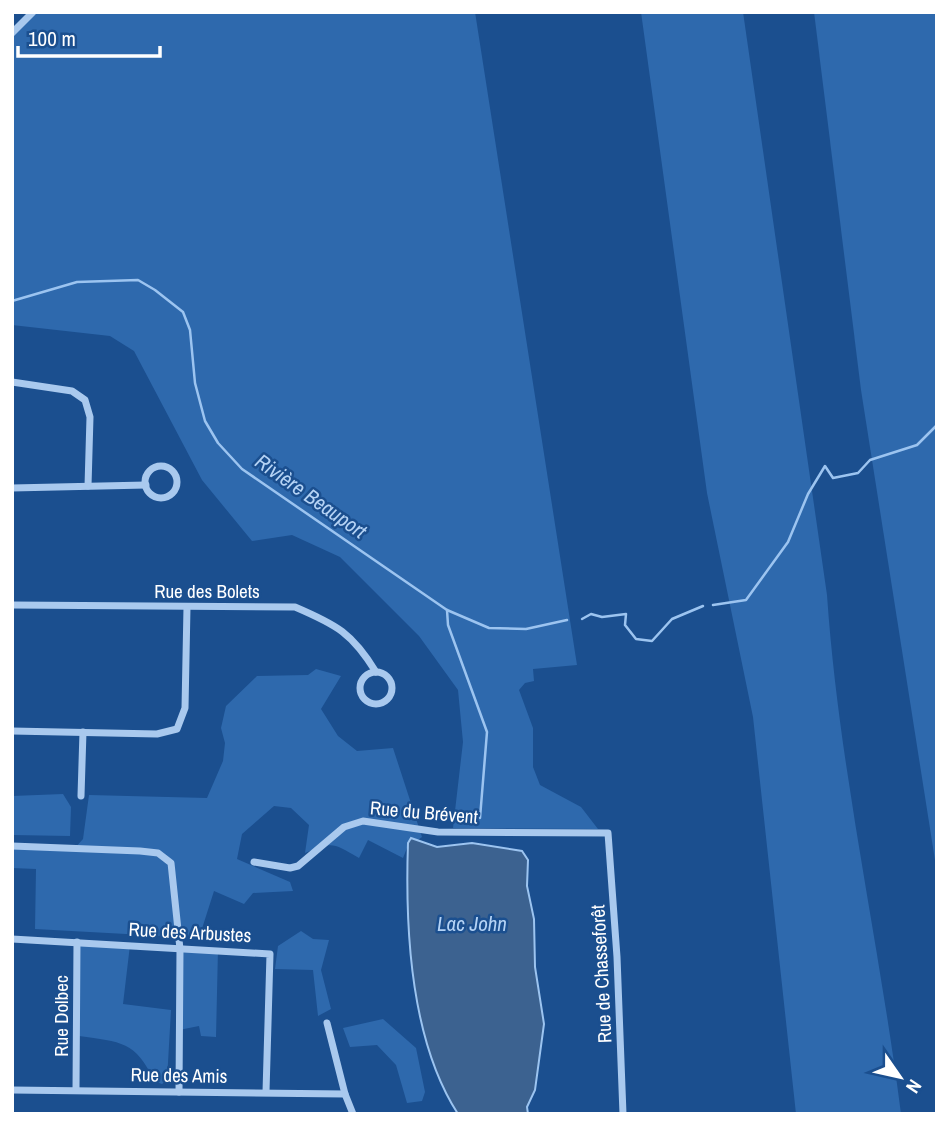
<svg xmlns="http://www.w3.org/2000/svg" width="949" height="1126" font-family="'Archivo Narrow',sans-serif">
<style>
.green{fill:#2e69ad}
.water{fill:#3c6290;stroke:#9cc4f0;stroke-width:2}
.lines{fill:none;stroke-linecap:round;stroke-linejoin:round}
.stream{stroke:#9cc4f0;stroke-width:2.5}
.minor{stroke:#a9c9ee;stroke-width:7}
.labels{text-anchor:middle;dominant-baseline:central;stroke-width:5;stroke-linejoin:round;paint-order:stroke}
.street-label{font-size:19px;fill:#fff;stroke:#1b4f8f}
.water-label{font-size:21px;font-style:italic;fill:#b5d3f5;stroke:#1b4f8f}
</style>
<rect width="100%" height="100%" fill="#1b4f8f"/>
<g class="green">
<path d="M37 12H475L577 665 533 669 534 681 525 683 519 690 533 728V767L540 785 581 807 598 829 453 828 463 742 458 690 419 636 340 557 292 535 252 541 202 480 134 351 110 336 12 325V35Z"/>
<path d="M641 12H743L827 595C839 769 879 940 901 1114H796L753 717 707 493Z"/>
<path d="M814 12H937V873L861 390Z"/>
<path d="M316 669 341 676 321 709 338 736 357 751 393 748 422 837 407 848 403 858 368 840 359 858C333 843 333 841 305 853L309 825 291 808 274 806 242 834 237 859 290 882 293 891 253 893 244 904 214 891 199 938 35 929 36 869 12 868V848L74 849 83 839 89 795 207 798 223 761 225 743 221 728 226 706 257 676 308 675Z"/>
<path d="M63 794 71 807 70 836 12 835V796Z"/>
<path d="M301 931 313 939 329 940 321 970 331 1009 318 1016 313 970 275 969 278 946Z"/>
<path d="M75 942 130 945 123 1004 171 1010 167 1080 162 1084 154 1081C136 1041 121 1042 79 1036Z"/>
<path d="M218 949 216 1037 201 1036 199 1026 179 1030V950Z"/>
<path d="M383 1019 416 1048 425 1092 422 1101 407 1103 396 1065 377 1045 350 1047 343 1028Z"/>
</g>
<path class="water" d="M411 838 437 847 472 843 522 851 528 860 527 886 534 919 535 967 544 1024 535 1090 527 1107 528 1114H458C410 1040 405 928 408 843Z"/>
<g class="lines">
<g class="stream">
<path d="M12 301 77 282 138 280 155 290 183 312 190 330 195 383 205 421 218 443 242 469 447 610 489 628 526 629 567 620"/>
<path d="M713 605 746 600 788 542 808 494 825 466 833 478 858 473 870 460 917 445 937 425"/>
<path d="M447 610 448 625 487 732 480 818"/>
<path d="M582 619 591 614 602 617 626 614 625 625 636 639 652 641 672 619 703 606"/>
</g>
<g class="minor">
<path d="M12 33 33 12"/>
<path d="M12 382 72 391 85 400 90 417 88 486"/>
<circle cx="161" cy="482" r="16"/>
<path d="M12 488 146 485"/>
<path d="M12 605 295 607C337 625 352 633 376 672"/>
<circle cx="376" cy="688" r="16"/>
<path d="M12 731 157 734 177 729 185 708 187 607"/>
<path d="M81 796 83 732"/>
<path d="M12 846 140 851 158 853 171 863 180 949 179 1092"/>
<path d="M254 862 290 868 298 866 344 827 363 821 438 832 608 833 617 957 623 1114"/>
<path d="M12 939 270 954 266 1092"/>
<path d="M327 1023 345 1094 353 1114"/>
<path d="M12 1090 345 1094"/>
<path d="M76 1090 77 942"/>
</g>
</g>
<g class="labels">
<g class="street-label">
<text x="207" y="591">Rue des Bolets</text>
<text transform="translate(424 812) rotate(5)">Rue du Brévent</text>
<text transform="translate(190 932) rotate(3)">Rue des Arbustes</text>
<text transform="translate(601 974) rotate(-93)">Rue de Chasseforêt</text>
<text transform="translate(61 1016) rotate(-90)">Rue Dolbec</text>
<text transform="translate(179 1075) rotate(1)">Rue des Amis</text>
</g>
<g class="water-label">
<text transform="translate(311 496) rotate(35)">Rivière Beauport</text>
<text x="472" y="923">Lac John</text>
</g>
</g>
<rect width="949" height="1126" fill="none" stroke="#ffffff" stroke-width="28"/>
<g transform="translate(900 1077) rotate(124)" stroke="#1b4f8f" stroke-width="5" paint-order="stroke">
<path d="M0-5L12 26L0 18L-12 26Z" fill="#ffffff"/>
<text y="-10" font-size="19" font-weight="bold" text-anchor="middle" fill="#ffffff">N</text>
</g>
<path d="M18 46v10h142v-10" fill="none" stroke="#ffffff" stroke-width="3.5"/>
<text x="28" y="46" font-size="21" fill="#ffffff" stroke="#1b4f8f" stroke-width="5" paint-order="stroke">100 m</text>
</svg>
